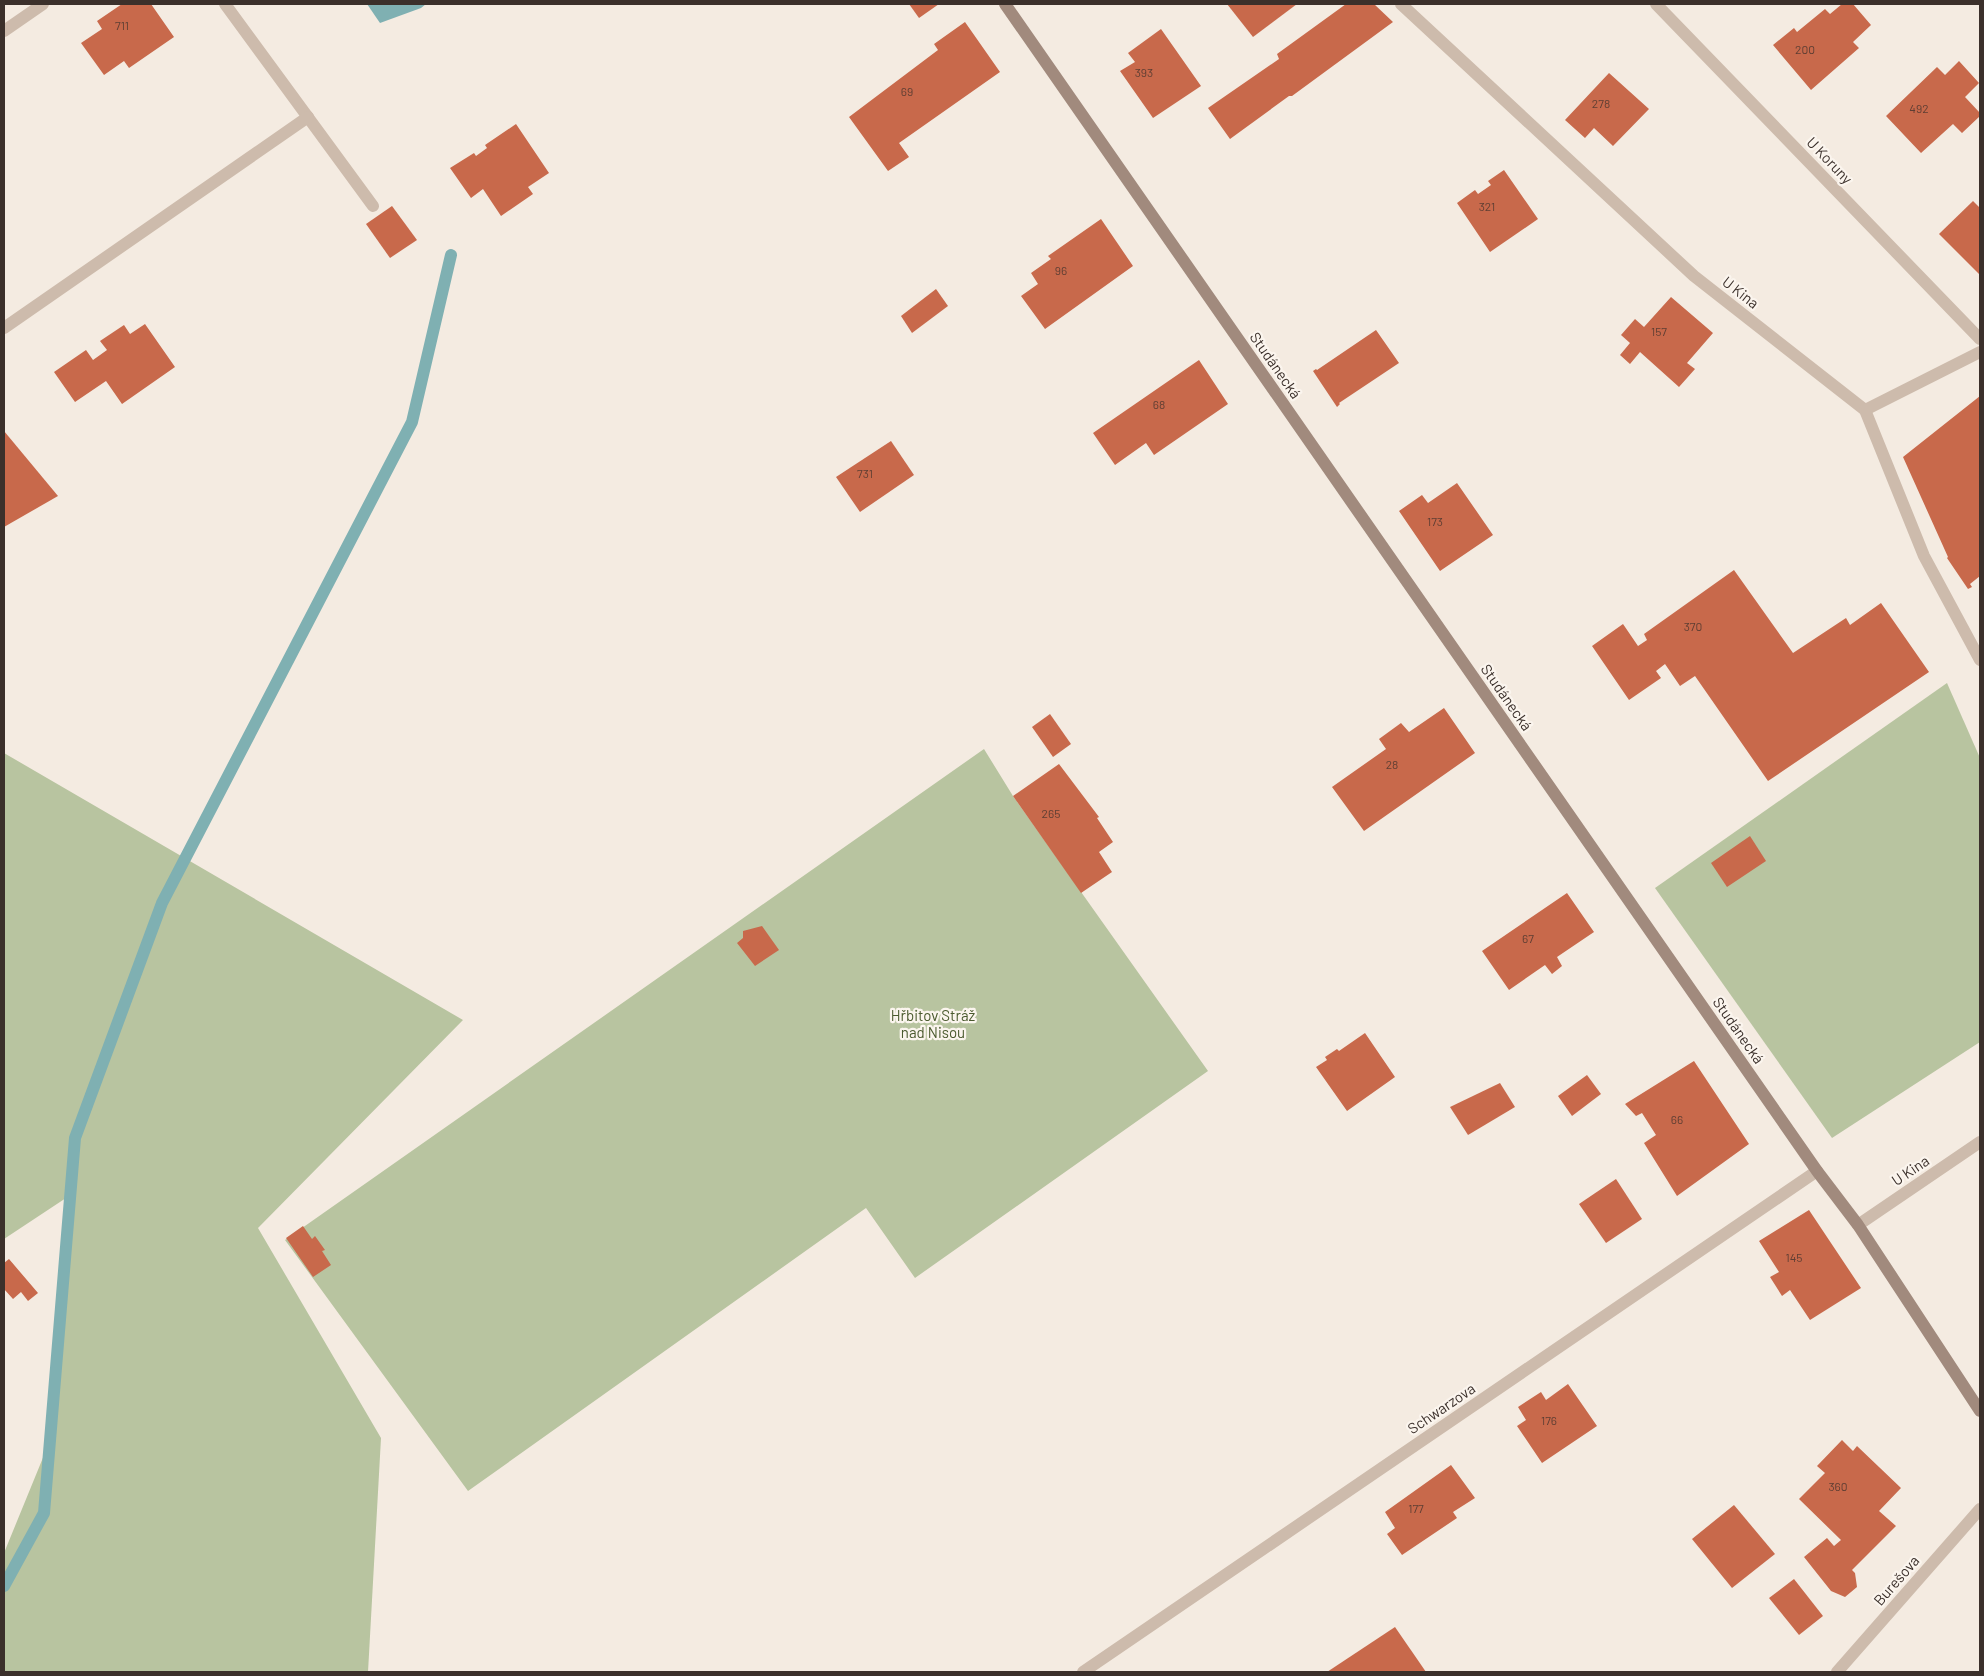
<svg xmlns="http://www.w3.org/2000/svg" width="1984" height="1676" font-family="Barlow,sans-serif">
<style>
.green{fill:#b8c4a0}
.water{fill:#7fb0b2}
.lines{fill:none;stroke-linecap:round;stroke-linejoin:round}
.stream{stroke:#7fb0b2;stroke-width:12}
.building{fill:#c8694b}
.street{stroke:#cdbbac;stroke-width:12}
.secondary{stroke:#a18a7d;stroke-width:12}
.labels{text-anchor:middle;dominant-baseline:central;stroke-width:4.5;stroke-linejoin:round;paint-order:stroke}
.number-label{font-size:12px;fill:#5e3e33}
.street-label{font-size:15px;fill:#3b302b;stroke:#fbf5ee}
.park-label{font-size:15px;fill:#4a5a2e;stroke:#fbf5ee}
</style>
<rect width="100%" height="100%" fill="#f4ebe1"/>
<g class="green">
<path d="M1947 683 1980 758V1042L1832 1138 1655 888Z"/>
<path d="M984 749 1013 796 1208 1071 915 1278 866 1208 468 1491 285 1240Z"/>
<path d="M4 753 463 1020 258 1228 381 1438 368 1672H4V1553L49 1443 66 1198 4 1239Z"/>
</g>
<path class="water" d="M367 4H426L421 8 380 23Z"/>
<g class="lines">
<path class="stream" d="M4 1586 44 1513 75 1138 162 903 412 422 451 255"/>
</g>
<g class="building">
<path d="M122 4H151L174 37 129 68 124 61 104 75 81 43 102 29 97 21Z"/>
<path d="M909 4H939L919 18Z"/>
<path d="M1227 4H1297L1253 37Z"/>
<path d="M1346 4H1374L1393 22 1292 96H1289L1230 139 1208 108 1279 59 1277 54Z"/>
<path d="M1842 4H1853L1871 25 1853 42 1859 48 1811 90 1773 45 1794 28 1797 32 1825 9 1830 14Z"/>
<path d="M965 22 1000 72 899 143 909 157 888 171 849 117 938 50 934 44Z"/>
<path d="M1161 29 1201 86 1153 118 1120 71 1135 62 1128 53Z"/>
<path d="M1959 61 1979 83 1965 97 1980 113V116L1962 133 1953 124 1921 153 1886 116 1937 67 1945 75Z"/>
<path d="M1609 73 1649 109 1613 146 1594 128 1585 138 1565 120Z"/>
<path d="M516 124 549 173 528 187 533 194 501 216 483 189 471 198 450 168 474 153 476 156 487 148 485 145Z"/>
<path d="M1504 170 1538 219 1490 252 1457 203 1475 190 1478 194 1491 185 1488 181Z"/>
<path d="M1973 201 1980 208V275L1939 234Z"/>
<path d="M392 206 417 240 390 258 366 224Z"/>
<path d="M1101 219 1133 266 1045 329 1021 296 1038 284 1031 273 1051 259 1048 256Z"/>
<path d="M936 289 948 306 912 333 901 316Z"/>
<path d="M1671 297 1713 333 1687 363 1695 369 1679 387 1640 352 1630 364 1620 355 1630 343 1621 335 1635 319 1644 327Z"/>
<path d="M145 324 175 367 122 404 106 381 75 402 54 372 86 350 93 360 107 350 100 341 124 325 130 334Z"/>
<path d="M1376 330 1399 363 1339 403 1340 404 1337 407 1313 371 1316 369 1317 370Z"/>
<path d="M1199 360 1228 404 1154 455 1146 443 1115 465 1093 433Z"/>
<path d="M1980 396V576L1970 584 1972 587 1968 589 1947 558 1948 557 1903 457Z"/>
<path d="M4 431 58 496 4 527Z"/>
<path d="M891 441 914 475 860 512 836 477Z"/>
<path d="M1457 483 1493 535 1440 571 1399 511 1422 495 1428 503Z"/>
<path d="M1734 570 1793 653 1846 618 1850 625 1881 603 1929 672 1768 781 1695 676 1680 686 1665 664 1656 671 1661 678 1629 700 1592 646 1623 624 1638 646 1647 640 1644 634Z"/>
<path d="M1444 708 1475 753 1364 831 1332 787 1386 749 1379 739 1401 723 1409 732Z"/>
<path d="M1050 714 1071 744 1053 757 1032 727Z"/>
<path d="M1059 764 1099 817 1097 818 1113 842 1099 852 1112 872 1081 893 1013 796Z"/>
<path d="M1750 836 1766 861 1727 887 1711 863Z"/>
<path d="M1567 893 1594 932 1557 957 1562 966 1552 974 1545 965 1509 990 1482 951Z"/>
<path d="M762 926 779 950 755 966 737 943 743 938V931Z"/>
<path d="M1365 1033 1395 1077 1347 1111 1316 1067 1327 1060 1325 1057 1337 1049 1339 1051Z"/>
<path d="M1694 1061 1749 1144 1677 1196 1644 1143 1656 1135 1642 1113 1636 1116 1625 1104Z"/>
<path d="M1587 1075 1601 1094 1572 1116 1558 1096Z"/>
<path d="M1500 1083 1515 1107 1468 1135 1450 1107Z"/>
<path d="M1616 1179 1642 1219 1606 1243 1579 1204Z"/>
<path d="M1809 1210 1861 1288 1810 1320 1790 1290 1782 1296 1770 1277 1779 1272 1759 1241Z"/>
<path d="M303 1226 312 1239 315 1236 325 1250 322 1251 331 1265 313 1277 286 1238Z"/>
<path d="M9 1259 38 1293 28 1301 21 1292 13 1299 4 1289V1263Z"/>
<path d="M1568 1384 1597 1426 1542 1463 1517 1426 1526 1420 1518 1407 1541 1392 1546 1400Z"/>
<path d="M1842 1440 1853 1451 1857 1446 1901 1488 1879 1511 1896 1526 1852 1570 1855 1573 1857 1587 1845 1597 1831 1591 1804 1557 1827 1538 1834 1546 1841 1540 1799 1499 1825 1473 1817 1466Z"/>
<path d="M1451 1465 1475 1498 1453 1512 1457 1518 1402 1555 1387 1534 1395 1528 1385 1512Z"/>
<path d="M1734 1505 1775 1554 1732 1588 1692 1539Z"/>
<path d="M1794 1579 1823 1616 1799 1635 1769 1598Z"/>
<path d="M1395 1627 1426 1672H1327Z"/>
</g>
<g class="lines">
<g class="street">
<path d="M225 4 373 206"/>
<path d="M1401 4 1694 276 1865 410 1924 556 1980 660"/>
<path d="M1656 4 1980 339"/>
<path d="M4 31 43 4"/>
<path d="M4 328 308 117"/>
<path d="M1865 410 1980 352"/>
<path d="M1858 1225 1980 1142"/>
<path d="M1083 1672 1817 1171"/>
<path d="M1837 1672 1980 1509"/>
</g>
<path class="secondary" d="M1005 4 1817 1171 1858 1225 1980 1411"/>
</g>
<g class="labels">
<g class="number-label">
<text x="122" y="25">711</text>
<text x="1805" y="49">200</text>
<text x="1144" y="72">393</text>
<text x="907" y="91">69</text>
<text x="1601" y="103">278</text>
<text x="1919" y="108">492</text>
<text x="1487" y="206">321</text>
<text x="1061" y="270">96</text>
<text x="1659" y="331">157</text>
<text x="1159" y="404">68</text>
<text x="865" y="473">731</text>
<text x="1435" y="521">173</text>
<text x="1693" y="626">370</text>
<text x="1392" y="764">28</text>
<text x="1051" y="813">265</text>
<text x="1528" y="938">67</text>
<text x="1677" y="1119">66</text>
<text x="1794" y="1257">145</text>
<text x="1549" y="1420">176</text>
<text x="1838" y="1486">360</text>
<text x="1416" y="1508">177</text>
</g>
<g class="street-label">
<text transform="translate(1830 160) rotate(46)">U Koruny</text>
<text transform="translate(1741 292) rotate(38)">U Kina</text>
<text transform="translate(1276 365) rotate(55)">Studánecká</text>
<text transform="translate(1507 697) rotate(55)">Studánecká</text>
<text transform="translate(1739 1030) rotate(55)">Studánecká</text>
<text transform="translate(1910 1170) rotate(-34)">U Kina</text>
<text transform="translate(1441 1408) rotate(-34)">Schwarzova</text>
<text transform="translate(1896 1580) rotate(-49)">Burešova</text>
</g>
<g class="park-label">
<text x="933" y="1015">Hřbitov Stráž<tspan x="933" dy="17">nad Nisou</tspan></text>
</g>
</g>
<rect width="1984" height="1676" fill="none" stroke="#3b302b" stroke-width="10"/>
</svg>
